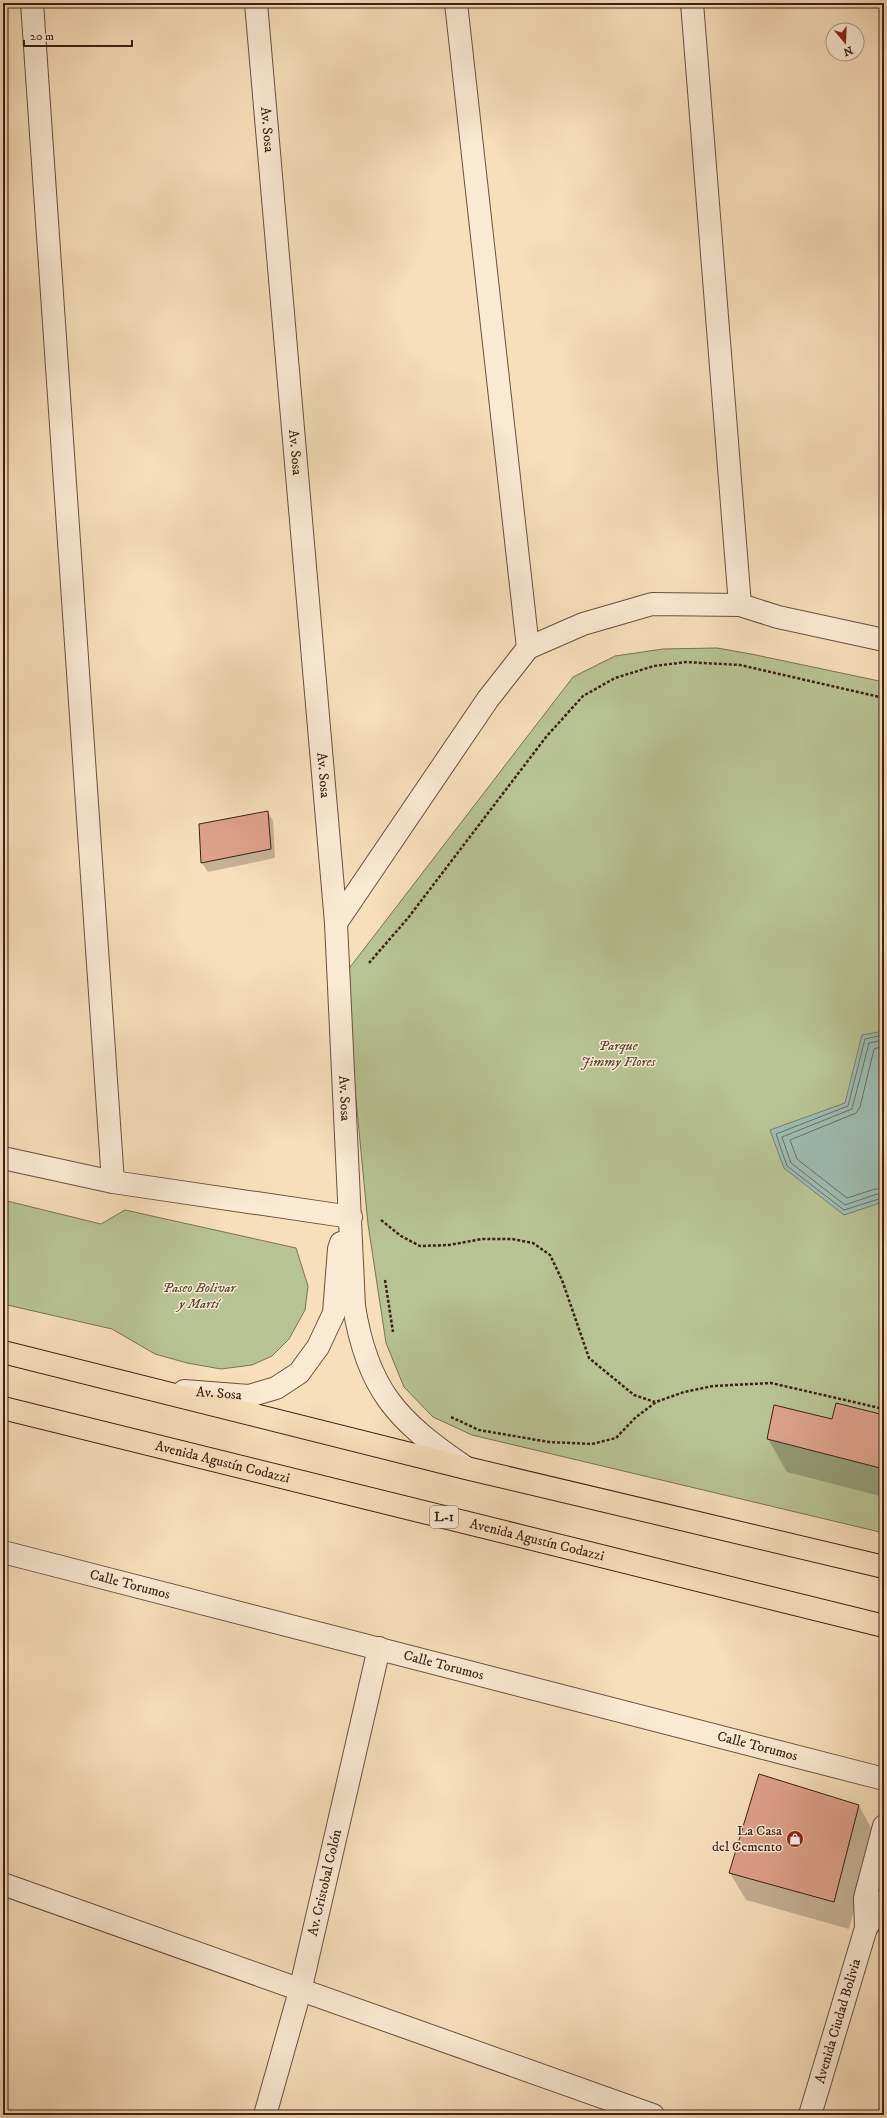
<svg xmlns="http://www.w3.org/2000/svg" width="887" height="2118" font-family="'IM FELL DW Pica',serif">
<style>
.green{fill:#b8c393;stroke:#7a7254}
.water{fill:#9dbcb3;stroke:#767e74}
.shadow{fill:#0003}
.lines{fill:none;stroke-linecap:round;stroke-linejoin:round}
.shore{stroke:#6c6e64;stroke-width:1}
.building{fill:#dea28b;stroke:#3c2016}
.minor-casing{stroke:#6b503f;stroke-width:24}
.tertiary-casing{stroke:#6b503f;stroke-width:24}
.primary-casing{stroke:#3c2016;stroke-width:24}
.path{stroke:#3c2016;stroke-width:2.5;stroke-dasharray:3 2;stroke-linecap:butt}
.minor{stroke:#faead3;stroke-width:22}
.tertiary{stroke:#faead3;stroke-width:22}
.primary{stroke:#f7dfbb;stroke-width:22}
.labels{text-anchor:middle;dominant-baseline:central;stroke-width:3;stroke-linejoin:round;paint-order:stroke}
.shield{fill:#faead3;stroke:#755d4f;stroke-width:1}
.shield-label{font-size:13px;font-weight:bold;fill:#3c2016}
.street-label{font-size:14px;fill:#3c2016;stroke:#faead3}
.park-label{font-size:14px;font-style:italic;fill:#5b4935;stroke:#faead3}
.poi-label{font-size:14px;fill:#3c2016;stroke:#faead3;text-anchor:end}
</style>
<rect width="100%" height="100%" fill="#f7dfbb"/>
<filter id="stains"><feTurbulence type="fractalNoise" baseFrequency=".005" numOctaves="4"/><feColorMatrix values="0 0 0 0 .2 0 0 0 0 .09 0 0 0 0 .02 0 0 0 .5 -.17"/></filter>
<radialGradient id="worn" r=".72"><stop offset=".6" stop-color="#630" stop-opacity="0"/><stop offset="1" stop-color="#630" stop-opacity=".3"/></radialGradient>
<g class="green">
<path d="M717 648 751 654 884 682V1533L472 1435 433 1417 404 1387 386 1343 368 1224 344 975 573 677 615 656 663 649Z"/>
<path d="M3 1200 101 1224 125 1210 296 1248 308 1286 305 1310 289 1339 272 1356 252 1365 221 1369 187 1363 155 1354 112 1329 3 1304Z"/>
</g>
<path class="water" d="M884 1031V1206L880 1203 844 1215 784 1168 770 1130 845 1103 862 1035Z"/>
<g class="shadow">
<path d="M268 812 273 821 275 858 208 872 202 863 200 824Z"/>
<path d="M884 1416V1497L787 1472 768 1439 833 1421Z"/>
<path d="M859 1806 874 1833 849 1929 746 1900 730 1873Z"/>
</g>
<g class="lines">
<g class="shore">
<path d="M884 1035 865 1039 848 1106 776 1134 787 1166 844 1210 879 1199 884 1201"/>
<path d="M884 1040 869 1043 852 1109 782 1137 791 1163 845 1205 877 1194 884 1195"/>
<path d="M884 1046 874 1049 860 1107 856 1113 790 1140 797 1159 847 1198 875 1189H884"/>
</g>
</g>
<g class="building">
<path d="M268 811 271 849 201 863 199 824Z"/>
<path d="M836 1403 884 1415V1469L767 1439 774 1405 832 1419Z"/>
<path d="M759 1774 859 1805 834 1902 729 1873Z"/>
</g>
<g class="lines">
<g class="minor-casing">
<g id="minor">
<path d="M32 3 113 1182"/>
<path id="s1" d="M256 3 336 923 354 1306C367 1389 397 1421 465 1467"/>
<path d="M456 3 528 648"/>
<path d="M692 3 740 605"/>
<path d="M336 923 488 699 528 648 583 624 652 604 740 605 778 617 884 640"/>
<path d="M3 1158 113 1182 351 1217"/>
<path id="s2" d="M184 1391 249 1396 276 1388 299 1373 318 1347 334 1313 339 1249 341 1243"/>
<path id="s3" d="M3 1552 884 1779"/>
<path d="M3 1884 653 2115"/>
<path id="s4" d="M265 2115 300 1991 379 1648"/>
</g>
</g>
<g class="tertiary-casing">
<g id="tertiary">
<path d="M866 1928 884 1901"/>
<path id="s5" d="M810 2115 866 1928 865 1898 884 1826"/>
</g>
</g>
<g class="primary-casing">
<g id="primary">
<path d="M3 1352 466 1468 884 1567"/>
<path id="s6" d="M3 1408 884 1626"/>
</g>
</g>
<g class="path">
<path d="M369 963 408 918 546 737 583 696 615 678 654 666 686 662 740 665 884 698"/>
<path d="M381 1220 401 1236 420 1246 449 1245 482 1239H512L533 1243 550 1255 562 1280 589 1358 634 1395 655 1402"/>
<path d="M385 1280 393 1332"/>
<path d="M451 1417 479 1430 549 1442 592 1444 616 1438 635 1418 656 1402 684 1392 713 1386 771 1383 884 1409"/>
</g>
<use href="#minor" class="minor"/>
<use href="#tertiary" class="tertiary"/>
<use href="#primary" class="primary"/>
</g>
<defs>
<g id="shop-disc" transform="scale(0.9)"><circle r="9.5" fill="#8f2418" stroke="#faead3"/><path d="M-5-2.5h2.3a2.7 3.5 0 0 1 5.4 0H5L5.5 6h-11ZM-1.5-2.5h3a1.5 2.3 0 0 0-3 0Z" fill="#fff"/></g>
</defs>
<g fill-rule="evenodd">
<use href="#shop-disc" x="795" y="1839"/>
</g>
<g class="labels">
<rect class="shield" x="430" y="1506" width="28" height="22" rx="3"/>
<g class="shield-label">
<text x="444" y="1517">L-1</text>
</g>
<g class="street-label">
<text stroke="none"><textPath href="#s1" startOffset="127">Av. Sosa</textPath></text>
<text stroke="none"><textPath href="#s1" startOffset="451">Av. Sosa</textPath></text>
<text stroke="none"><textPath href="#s1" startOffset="775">Av. Sosa</textPath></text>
<text stroke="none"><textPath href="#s1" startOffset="1099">Av. Sosa</textPath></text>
<text stroke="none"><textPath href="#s2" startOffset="35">Av. Sosa</textPath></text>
<text stroke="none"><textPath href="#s6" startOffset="226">Avenida Agustín Codazzi</textPath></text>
<text stroke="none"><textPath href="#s6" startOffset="550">Avenida Agustín Codazzi</textPath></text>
<text stroke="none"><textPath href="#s3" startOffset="131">Calle Torumos</textPath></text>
<text stroke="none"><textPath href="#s3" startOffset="455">Calle Torumos</textPath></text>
<text stroke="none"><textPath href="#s3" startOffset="779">Calle Torumos</textPath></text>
<text stroke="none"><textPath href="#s4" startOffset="240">Av. Cristobal Colón</textPath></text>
<text stroke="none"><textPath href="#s5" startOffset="98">Avenida Ciudad Bolivia</textPath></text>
</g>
<g class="park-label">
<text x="618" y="1046">Parque<tspan x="618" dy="16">Jimmy Flores</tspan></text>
<text x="199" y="1288">Paseo Bolivar<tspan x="199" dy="16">y Martí</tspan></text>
</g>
<g class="poi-label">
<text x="782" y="1831">La Casa<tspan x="782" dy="16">del Cemento</tspan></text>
</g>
</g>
<rect width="887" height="2118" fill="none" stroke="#f7dfbb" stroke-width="16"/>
<rect x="4" y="4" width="879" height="2110" fill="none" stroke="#3c2016" stroke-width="2"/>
<rect x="8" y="8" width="871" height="2102" fill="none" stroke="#3c2016"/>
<g transform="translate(845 42) rotate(161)"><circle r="19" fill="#faead3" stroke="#ae9987"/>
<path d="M0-3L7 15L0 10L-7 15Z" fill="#8f2418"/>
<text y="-6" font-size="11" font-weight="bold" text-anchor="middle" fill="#3c2016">N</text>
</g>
<path d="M24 40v6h108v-6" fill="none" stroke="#3c2016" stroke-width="2"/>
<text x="30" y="40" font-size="12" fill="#3c2016" stroke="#faead3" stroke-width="3" paint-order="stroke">20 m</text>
<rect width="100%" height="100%" filter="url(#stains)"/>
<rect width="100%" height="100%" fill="url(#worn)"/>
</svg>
